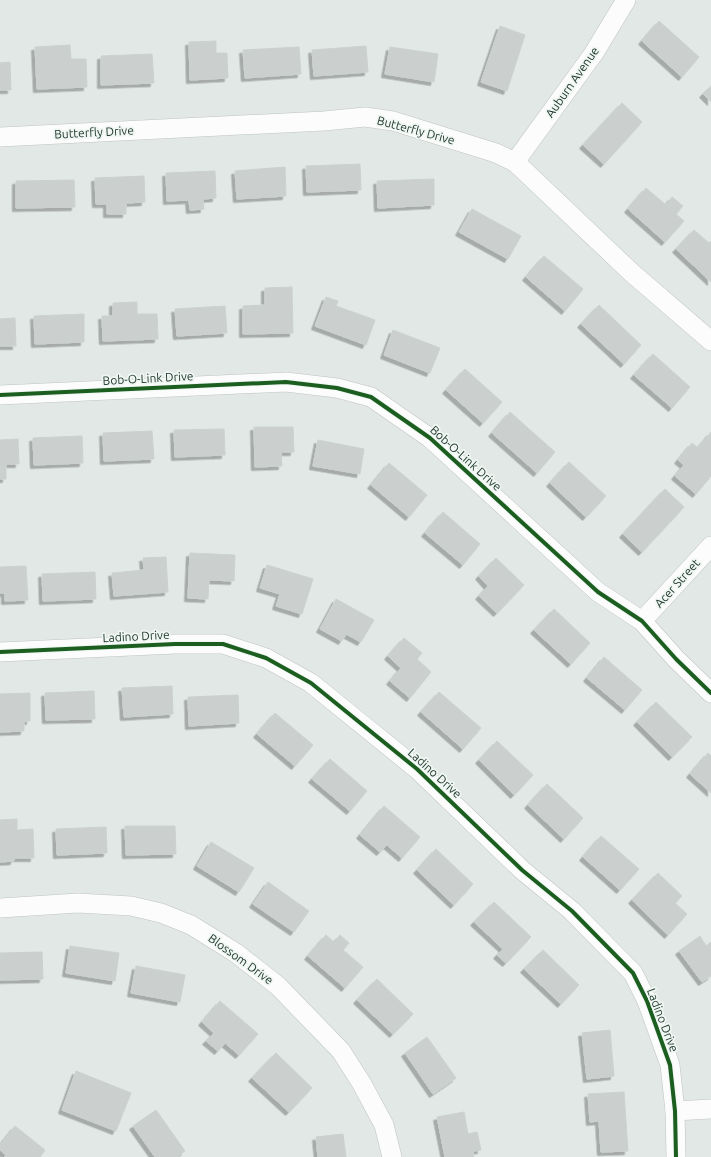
<svg xmlns="http://www.w3.org/2000/svg" width="711" height="1157" font-family="Ubuntu,sans-serif">
<style>
.building{fill:#cbd0ce;stroke:#cbd1ce;filter:url(#shadow)}
.lines{fill:none;stroke-linecap:round;stroke-linejoin:round}
.minor-casing{stroke:#bfc4c2;stroke-width:20}
.minor{stroke:#fbfcfb;stroke-width:19}
.cycleway-casing{stroke:#f0f7f3;stroke-width:6}
.cycleway{stroke:#1b5e20;stroke-width:4}
.labels{text-anchor:middle;dominant-baseline:central;stroke-width:3.5;stroke-linejoin:round;paint-order:stroke}
.street-label{font-size:12px;fill:#223930;stroke:#f0f7f3}
</style>
<defs>
<filter id="shadow"><feDropShadow dx="-3.5" dy="3.5" stdDeviation="0" flood-color="#0004"/></filter>
</defs>
<rect width="100%" height="100%" fill="#e2e8e5"/>
<g class="building">
<path d="M659 21 699 57 682 77 642 41Z"/>
<path d="M500 26 525 35 507 91 481 82Z"/>
<path d="M216 41V53H227L228 78 190 80 189 42Z"/>
<path d="M70 45 71 59H86L87 87 37 89 35 47Z"/>
<path d="M366 46 368 72 314 76 312 50Z"/>
<path d="M299 47 301 74 245 78 243 50Z"/>
<path d="M390 47 438 54 434 82 385 74Z"/>
<path d="M152 54 154 83 101 85V56Z"/>
<path d="M10 62 11 90H0V63Z"/>
<path d="M711 86V102L703 94Z"/>
<path d="M622 103 642 122 604 164 583 145Z"/>
<path d="M360 164 361 190 307 192 306 166Z"/>
<path d="M285 167 286 196 237 199 235 171Z"/>
<path d="M215 171 216 198 203 199 204 209 190 210 189 200 167 201 166 173Z"/>
<path d="M144 176 145 202 126 203V214H107V204H96L95 178Z"/>
<path d="M434 179V205L378 208 377 181Z"/>
<path d="M74 180 75 207 16 208V181Z"/>
<path d="M646 188 666 205 672 197 683 206 676 214 684 221 665 242 628 209Z"/>
<path d="M472 209 521 236 508 259 459 232Z"/>
<path d="M694 230 709 243 711 241V282L676 249Z"/>
<path d="M544 256 583 289 565 311 526 277Z"/>
<path d="M292 287 293 333 243 334V306L265 305V288Z"/>
<path d="M326 297 338 301 336 306 375 320 366 345 315 326Z"/>
<path d="M137 302V314H157L158 339 103 341 102 316H113V303Z"/>
<path d="M599 305 641 345 624 364 581 324Z"/>
<path d="M225 306 227 333 177 336 175 309Z"/>
<path d="M84 314V342L35 344 34 316Z"/>
<path d="M15 318 16 346H0V319Z"/>
<path d="M393 330 440 348 430 373 384 355Z"/>
<path d="M653 354 690 387 672 408 634 375Z"/>
<path d="M465 369 502 402 483 423 446 390Z"/>
<path d="M510 412 555 452 537 473 492 433Z"/>
<path d="M254 427H293L294 452H281L282 466 255 467Z"/>
<path d="M224 429 225 455 175 457 174 430Z"/>
<path d="M152 431 154 459 104 461 103 433Z"/>
<path d="M711 432V476L696 494 675 476 684 465 678 460 692 443 698 448Z"/>
<path d="M82 436 83 463 34 465 33 438Z"/>
<path d="M18 439 19 464H6V479H0V440Z"/>
<path d="M318 440 364 449 360 474 313 466Z"/>
<path d="M569 462 606 496 586 517 550 483Z"/>
<path d="M389 463 427 495 409 517 371 485Z"/>
<path d="M665 489 684 507 642 552 623 534Z"/>
<path d="M443 512 480 544 463 565 425 533Z"/>
<path d="M190 553 235 555 234 581 209 580 208 599 188 598Z"/>
<path d="M166 557 168 592 114 596 112 573 144 570 143 558Z"/>
<path d="M496 558 524 585 497 613 479 596 488 586 479 576Z"/>
<path d="M267 565 313 579 302 614 276 606 280 594 260 588Z"/>
<path d="M26 566 28 600 5 601V593H0V567Z"/>
<path d="M95 572 96 599 43 601 42 574Z"/>
<path d="M336 599 374 620 361 642 346 634 342 641 320 629Z"/>
<path d="M554 609 590 643 571 664 534 630Z"/>
<path d="M404 638 422 653 417 659 431 672 410 698 390 681 401 668 388 656Z"/>
<path d="M604 657 642 690 625 710 587 678Z"/>
<path d="M172 686 173 714 124 717 122 688Z"/>
<path d="M94 691 95 719 46 720 45 693Z"/>
<path d="M439 692 481 728 463 749 421 712Z"/>
<path d="M30 693V721H24V731L0 732V694Z"/>
<path d="M238 695 239 723 189 726 188 697Z"/>
<path d="M656 702 692 737 672 757 637 722Z"/>
<path d="M275 713 313 745 295 766 257 734Z"/>
<path d="M497 741 533 775 514 795 479 760Z"/>
<path d="M708 753 711 756V793L690 774Z"/>
<path d="M330 759 367 791 350 811 312 779Z"/>
<path d="M547 784 583 818 564 839 528 805Z"/>
<path d="M384 806 420 837 402 858 387 845 380 852 360 835Z"/>
<path d="M17 819V830L33 829 34 858H14V861L0 862V820Z"/>
<path d="M125 826H175L176 854 126 855Z"/>
<path d="M106 827 107 853 57 855 56 829Z"/>
<path d="M601 836 639 869 620 890 583 857Z"/>
<path d="M211 842 254 868 239 892 197 866Z"/>
<path d="M436 849 473 884 454 905 417 870Z"/>
<path d="M658 873 682 896 675 903 687 914 668 935 632 900Z"/>
<path d="M268 882 309 911 294 932 253 904Z"/>
<path d="M494 902 531 937 506 963 497 955 503 949 474 922Z"/>
<path d="M326 935 334 942 340 935 349 943 343 950 363 967 345 988 308 956Z"/>
<path d="M700 936 706 946 711 942V976L702 982 679 951Z"/>
<path d="M70 946 119 953 115 981 66 973Z"/>
<path d="M543 950 579 985 561 1004 524 969Z"/>
<path d="M42 952 43 979 0 980V953Z"/>
<path d="M136 966 185 975 180 1002 131 993Z"/>
<path d="M377 979 413 1014 393 1034 357 1000Z"/>
<path d="M220 1001 258 1034 239 1055 225 1043 218 1051 206 1041 214 1033 202 1022Z"/>
<path d="M610 1030 614 1076 587 1079 582 1033Z"/>
<path d="M427 1037 456 1078 433 1094 405 1053Z"/>
<path d="M276 1053 312 1088 289 1112 252 1078Z"/>
<path d="M76 1071 131 1093 116 1131 62 1110Z"/>
<path d="M624 1092 628 1151 601 1152 599 1121 590 1122 588 1094Z"/>
<path d="M156 1110 185 1151 177 1157H155L133 1126Z"/>
<path d="M464 1112 468 1134 477 1132 481 1150 473 1151 474 1157H445L437 1117Z"/>
<path d="M15 1126 45 1150 40 1157H4L6 1155 0 1150V1145Z"/>
<path d="M343 1134 346 1157H318L316 1137Z"/>
</g>
<g class="lines">
<g class="minor-casing">
<g id="minor">
<path d="M0 137 324 121 365 117 393 121 496 153 515 162 632 273 711 341"/>
<path d="M515 162 594 53 626 0"/>
<path d="M0 395 286 382 337 388 371 397 430 438 598 592 642 621 676 659 711 693"/>
<path d="M642 621 711 546"/>
<path d="M0 652 175 644H223L266 658 311 683 417 769 522 870 572 911 633 973 647 1001 670 1065 675 1111 676 1157"/>
<path d="M0 908 78 903 131 906 161 913 191 925 236 953 278 986 341 1051 362 1084 384 1125 392 1157"/>
<path d="M675 1111 711 1109"/>
</g>
</g>
<use href="#minor" class="minor"/>
<g class="cycleway-casing">
<g id="cycleway">
<path d="M0 395 286 382 337 388 371 397 430 438 598 592 642 621 676 659 711 693"/>
<path d="M0 652 175 644H223L266 658 311 683 417 769 522 870 572 911 633 973 647 1001 670 1065 675 1111 676 1157"/>
</g>
</g>
<use href="#cycleway" class="cycleway"/>
</g>
<g class="labels">
<g class="street-label">
<text transform="translate(572 82) rotate(-55)">Auburn Avenue</text>
<text transform="translate(416 130) rotate(15)">Butterfly Drive</text>
<text transform="translate(94 132) rotate(-3)">Butterfly Drive</text>
<text transform="translate(148 378) rotate(-3)">Bob-O-Link Drive</text>
<text transform="translate(466 458) rotate(42)">Bob-O-Link Drive</text>
<text transform="translate(677 583) rotate(-48)">Acer Street</text>
<text transform="translate(136 636) rotate(-3)">Ladino Drive</text>
<text transform="translate(435 773) rotate(42)">Ladino Drive</text>
<text transform="translate(241 959) rotate(36)">Blossom Drive</text>
<text transform="translate(663 1020) rotate(69)">Ladino Drive</text>
</g>
</g>
</svg>
